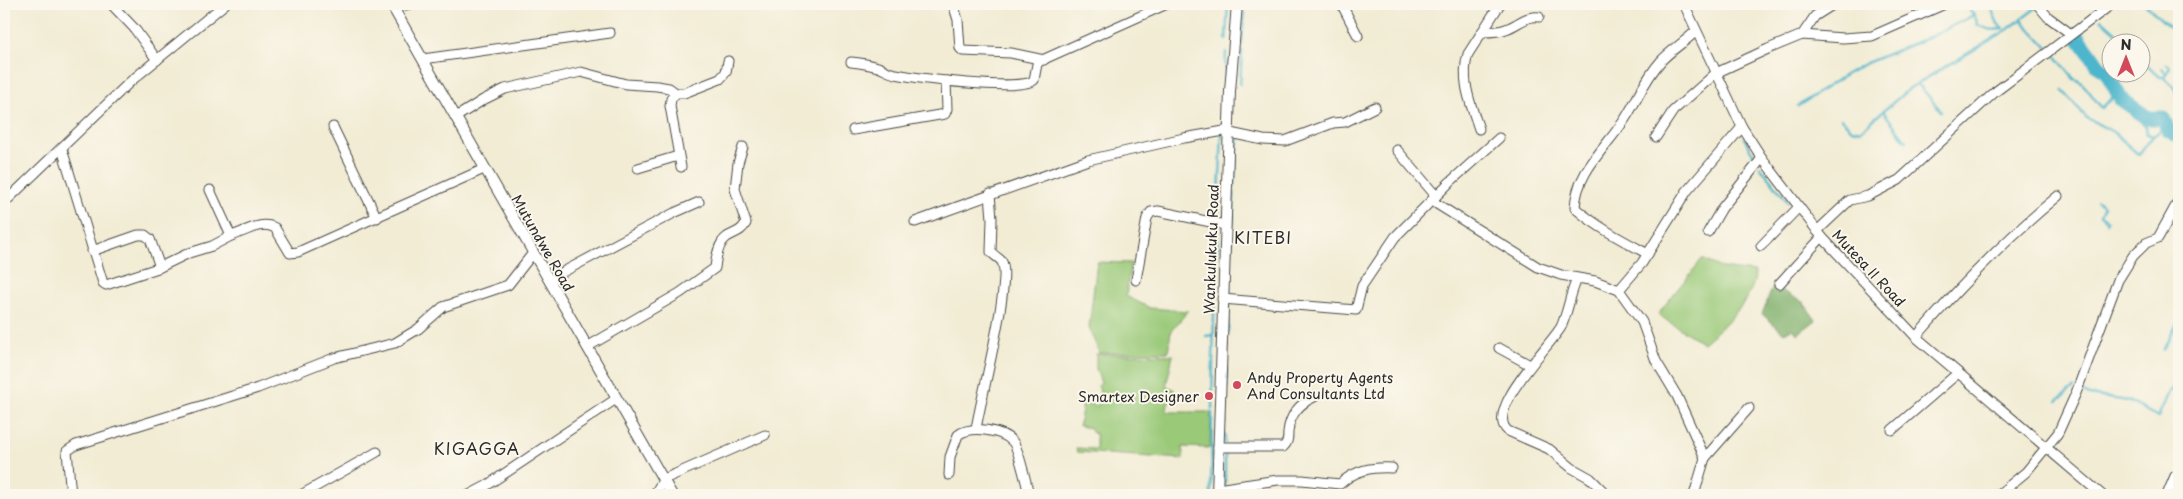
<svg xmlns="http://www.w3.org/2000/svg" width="2183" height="499" font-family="'Playpen Sans',sans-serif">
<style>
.green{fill:#9ac978;stroke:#627a52}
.forest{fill:#7bad68;stroke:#536c4a}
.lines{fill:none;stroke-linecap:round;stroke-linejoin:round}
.stream{stroke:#4eb6cc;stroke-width:2.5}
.river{stroke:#4eb6cc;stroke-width:15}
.minor-casing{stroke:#494844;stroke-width:11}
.major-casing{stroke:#494844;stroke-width:12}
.minor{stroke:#fff;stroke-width:9}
.major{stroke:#fff;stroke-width:10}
.poi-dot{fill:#d1495b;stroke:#fbf7ec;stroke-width:2}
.labels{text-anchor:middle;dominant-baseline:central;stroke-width:4;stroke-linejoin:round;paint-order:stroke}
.street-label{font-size:14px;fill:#2b2b2b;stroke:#fbf7ec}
.poi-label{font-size:14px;fill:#2b2b2b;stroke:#fbf7ec;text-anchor:start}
.quarter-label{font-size:16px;letter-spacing:1px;fill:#2b2b2b;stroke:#fbf7ec}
</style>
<rect width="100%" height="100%" fill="#fbf7ec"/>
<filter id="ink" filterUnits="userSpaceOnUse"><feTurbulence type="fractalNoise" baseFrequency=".02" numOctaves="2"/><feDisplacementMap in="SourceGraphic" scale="10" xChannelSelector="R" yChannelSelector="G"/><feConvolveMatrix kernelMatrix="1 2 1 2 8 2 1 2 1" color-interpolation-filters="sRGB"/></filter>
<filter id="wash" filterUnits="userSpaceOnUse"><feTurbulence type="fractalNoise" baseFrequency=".0096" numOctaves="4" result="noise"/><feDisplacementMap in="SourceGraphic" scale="20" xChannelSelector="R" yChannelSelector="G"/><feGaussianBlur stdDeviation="1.12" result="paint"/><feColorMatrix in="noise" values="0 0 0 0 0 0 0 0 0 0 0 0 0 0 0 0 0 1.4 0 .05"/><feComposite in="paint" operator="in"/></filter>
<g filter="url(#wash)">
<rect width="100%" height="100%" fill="#f2ecd4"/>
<g class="green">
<path d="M1702 259 1722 268 1755 272C1756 299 1723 326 1703 343L1658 315C1671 295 1688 278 1702 259Z"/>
<path d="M1097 262 1131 263 1126 296 1150 308 1188 311 1171 331 1168 352 1099 353 1089 328Z"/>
<path d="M1096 354 1173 355 1166 386 1174 389V402L1168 403 1167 412H1211L1210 448 1183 447V459L1077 452 1076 448 1096 449V434L1091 432 1090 428 1079 426 1083 403 1098 406C1100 400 1101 392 1098 386L1101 383 1096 369Z"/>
</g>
<path class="forest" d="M1773 286 1803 302 1816 320 1798 334 1792 329 1784 333 1762 314Z"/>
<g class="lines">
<g class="stream">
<path d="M1989 4 1998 24 2003 28"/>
<path d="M2145 4 2179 36"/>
<path d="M1244 7V4"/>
<path d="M1970 11 1975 17 1978 25C1987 29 1993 32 2002 28"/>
<path d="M2021 19 2048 48"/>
<path d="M2101 19 2126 42"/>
<path d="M1226 40 1228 4"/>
<path d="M1242 45 1244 12"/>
<path d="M2052 53 2054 54 2074 79C2084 81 2094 100 2102 108L2118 92"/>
<path d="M2140 58 2160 77H2164"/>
<path d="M2166 64 2170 67 2164 78 2176 89 2179 99"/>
<path d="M2162 68 2166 74"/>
<path d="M1240 84 1242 51"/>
<path d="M1918 84 1941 111"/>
<path d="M1225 88 1226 52"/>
<path d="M2063 91 2087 118 2113 132 2139 155 2153 136 2163 129 2168 130"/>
<path d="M1798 106 1845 75 1864 64 1932 36 1974 15"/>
<path d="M1883 111 1906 141"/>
<path d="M1841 119 1852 129 1860 131 1910 88 2007 30 2036 8"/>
<path d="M2142 123 2146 127 2147 134 2152 135"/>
<path d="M1224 126V95"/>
<path d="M1744 138 1757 161"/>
<path d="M1760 166 1788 202"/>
<path d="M1234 187 1238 137"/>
<path d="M2097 201 2104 206 2100 215 2108 220 2107 222"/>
<path d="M1218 215 1222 134"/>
<path d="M1233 224 1234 193"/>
<path d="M1217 256 1218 227"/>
<path d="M1215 270 1216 259"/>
<path d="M1215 293V274"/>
<path d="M1229 296 1232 229"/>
<path d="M1214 309V298"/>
<path d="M1228 334V305"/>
<path d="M1206 336 1214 335"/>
<path d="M1227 350V345"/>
<path d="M2163 350 2179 320"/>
<path d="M2082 391 2089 395 2128 401 2158 417 2169 392 2179 381"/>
<path d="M1226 399 1227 353"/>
<path d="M2057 401 2074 388"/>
<path d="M1212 409 1214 312"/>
<path d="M1225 423 1226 408"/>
<path d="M1225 435V443"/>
<path d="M2059 454 2057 452 2060 441"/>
<path d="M1225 485V450"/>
<path d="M1211 495 1212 413"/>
</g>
<path class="river" d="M2077 35 2098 65 2107 73 2121 99 2148 118H2163L2168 130 2175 134 2179 133"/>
</g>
</g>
<g filter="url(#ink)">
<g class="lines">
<g class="minor-casing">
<g id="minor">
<path d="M111 4 134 28 157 60"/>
<path d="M953 4 958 20 960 48 963 51 1011 53 1044 60"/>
<path d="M1344 4 1343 7 1358 36"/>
<path d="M1684 4 1742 127 1762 158 1822 237 1916 337 2102 495"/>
<path d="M2037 4 2048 17 2071 34"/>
<path d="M393 8 411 4"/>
<path d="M1482 32C1491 32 1498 32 1506 29 1518 25 1526 15 1539 17"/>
<path d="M1802 35 1815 16 1834 4"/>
<path d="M423 59 610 33"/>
<path d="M851 62C860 63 869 64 878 67 884 69 889 73 896 74 916 78 1021 92 1034 80L1037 64 1040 61 1167 4"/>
<path d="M676 93 671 99 670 106 681 167"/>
<path d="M456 117 483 100 505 89 581 72 626 84 657 86 669 88 676 93H684L720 79 726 72 728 61"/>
<path d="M333 127 377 218"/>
<path d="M1479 129C1471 105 1460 80 1468 54L1500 4"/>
<path d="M853 130 945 114 947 109 946 81"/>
<path d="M1230 133 1263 140 1285 141 1333 123 1345 122 1375 107"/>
<path d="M1656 137 1673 111 1716 73 1768 49 1802 35 1843 38 1872 36 1945 4"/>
<path d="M62 149 103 283 106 285 158 268 189 253 212 246 231 236"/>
<path d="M1397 150 1436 196"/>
<path d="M638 168 678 156"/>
<path d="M210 190 231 236C245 232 261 220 275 228L290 253 298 252 484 169"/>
<path d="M1432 201 1538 267 1561 275 1595 281 1619 290 1642 322 1656 361 1677 396 1705 458 1749 408"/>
<path d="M4 203 131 81 225 4"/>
<path d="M915 222 1088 160 1184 138 1230 130"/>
<path d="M1817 231 1850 200 1868 196 1899 180 1995 92 2112 4"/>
<path d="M1708 232 1722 208 1762 158"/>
<path d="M1761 246 1798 208"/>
<path d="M92 251 138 235H145L150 239 160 267"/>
<path d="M1648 254C1622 240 1597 227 1575 208 1576 172 1606 148 1625 119 1638 99 1644 80 1661 61 1671 50 1685 42 1696 31"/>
<path d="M1577 279C1570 294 1568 312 1561 327 1551 345 1483 411 1508 431L1549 449 1572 468 1590 478 1607 495"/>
<path d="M1136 280 1147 218 1151 212 1158 211 1225 225"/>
<path d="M550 282 563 272 674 213 699 202"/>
<path d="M1779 284 1822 237"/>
<path d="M1619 290 1642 263 1687 191 1742 127"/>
<path d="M1222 299 1356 310 1362 286 1395 237 1450 182 1499 138"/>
<path d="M1916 337C1960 286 2006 239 2058 196"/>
<path d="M587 347 680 293 715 268C716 258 718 243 727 237 735 232 741 232 746 223L735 189 738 163 743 147"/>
<path d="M1499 348 1530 365"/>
<path d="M976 429C980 402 1012 280 1002 262 1000 258 994 256 991 252L992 219 990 194"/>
<path d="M1892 430 1958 373"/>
<path d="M1218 447H1283C1288 443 1288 438 1288 432 1290 414 1299 404 1314 397"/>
<path d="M949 475 950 457 958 435C971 425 1003 430 1013 442 1018 448 1027 486 1029 495"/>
<path d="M1217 489 1278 480H1302L1340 484C1355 470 1371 467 1392 468"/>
<path d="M71 495 67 451 76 445 258 388 334 358 395 343 418 329 443 307 508 285 533 253"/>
<path d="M301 495 377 452"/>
<path d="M469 495 486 486 616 399"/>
<path d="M654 495 664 479 765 435"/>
<path d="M1694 495 1705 458"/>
<path d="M1998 495 2026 472 2058 433 2076 393 2118 280 2133 256 2146 243 2158 238 2179 200"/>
<path d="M2167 495 2175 476 2179 474"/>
</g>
</g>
<g class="major-casing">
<g id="major">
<path d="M391 4 672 495"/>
<path d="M1217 495 1230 91 1237 4"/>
</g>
</g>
<use href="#minor" class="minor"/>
<use href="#major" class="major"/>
</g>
</g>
<g class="poi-dot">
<circle cx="1237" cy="385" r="5"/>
<circle cx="1209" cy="396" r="5"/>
</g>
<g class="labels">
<g class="street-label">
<text transform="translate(543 243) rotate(60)">Mutundwe Road</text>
<text transform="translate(1211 249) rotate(-88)">Wankulukuku Road</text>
<text transform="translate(1869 268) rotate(47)">Mutesa II Road</text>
</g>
<g class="poi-label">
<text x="1247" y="377">Andy Property Agents<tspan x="1247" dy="16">And Consultants Ltd</tspan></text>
<text x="1199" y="396" text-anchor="end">Smartex Designer</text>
</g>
<g class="quarter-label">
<text x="1263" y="237">KITEBI</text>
<text x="477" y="448">KIGAGGA</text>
</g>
</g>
<rect width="2183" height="499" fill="none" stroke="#fbf7ec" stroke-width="20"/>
<g transform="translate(2126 58)"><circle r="24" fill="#fbf7ec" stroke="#a8a59f"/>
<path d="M0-4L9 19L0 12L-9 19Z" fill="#d1495b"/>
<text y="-8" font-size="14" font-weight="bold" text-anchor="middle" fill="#2b2b2b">N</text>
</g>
</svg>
